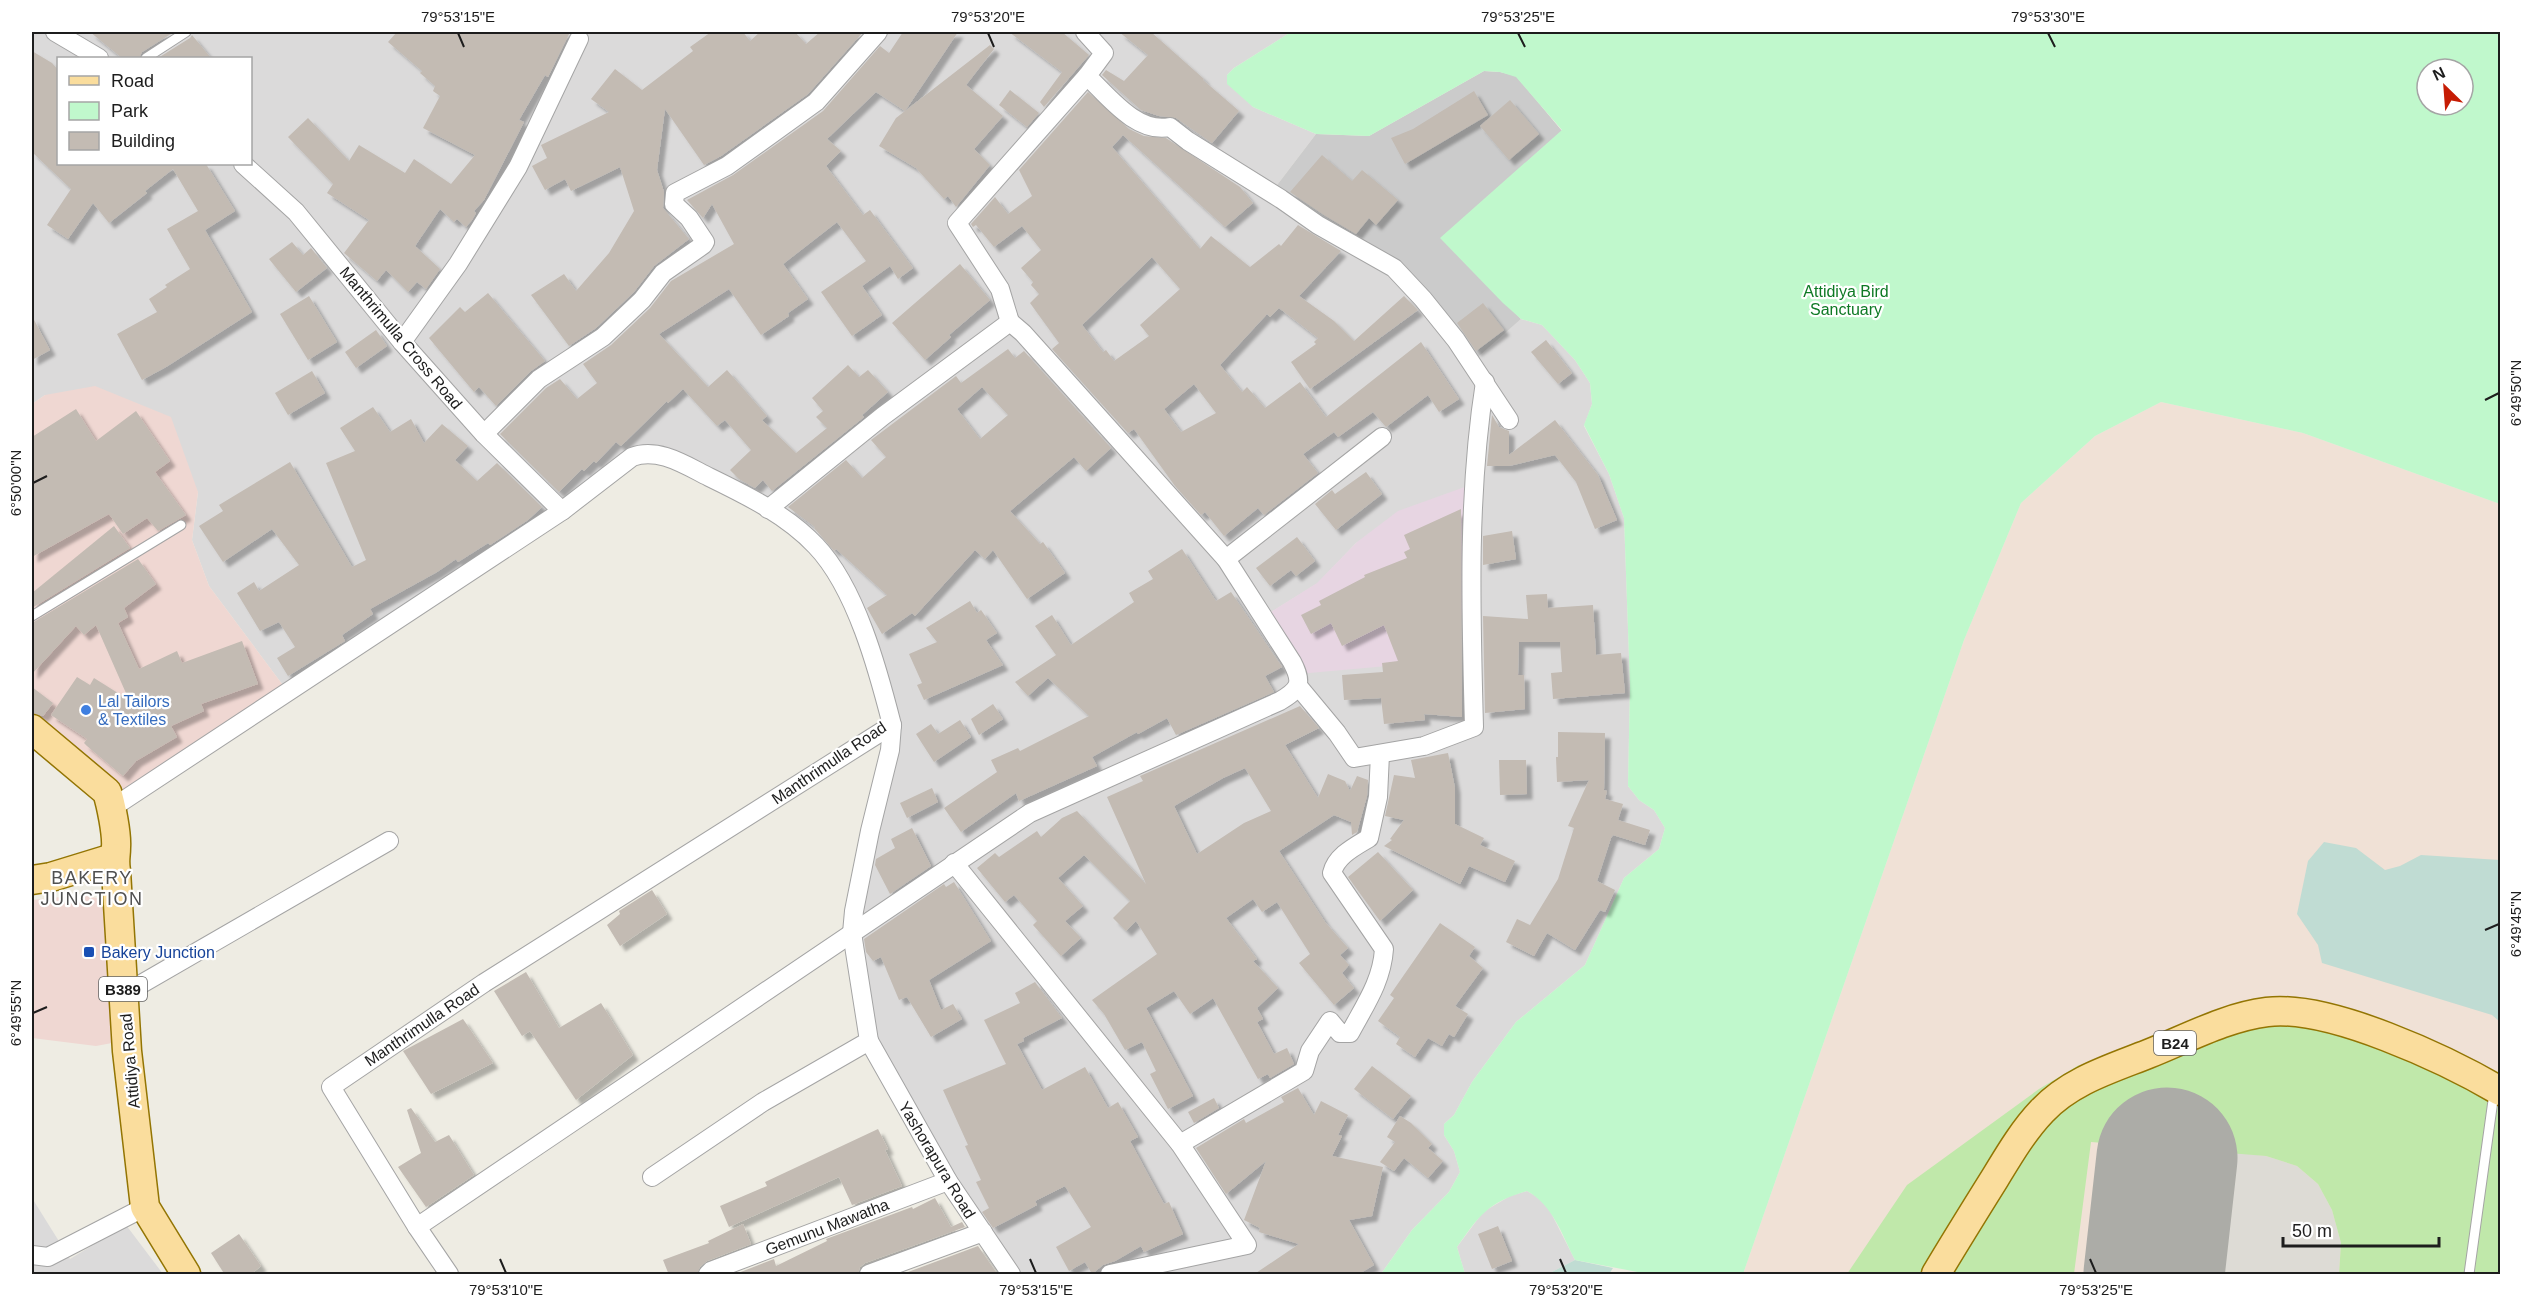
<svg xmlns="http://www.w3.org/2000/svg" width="2532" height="1306" font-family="Arial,sans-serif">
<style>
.residential{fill:#dbdada;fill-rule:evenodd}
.commercial{fill:#efd7d2}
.industrial{fill:#e7d5e2}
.religious{fill:#cbcbcb}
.military{fill:#f0e1d6}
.airport{fill:#dddbd5}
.grass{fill:#c0e8aa}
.wetland{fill:#c0dcd3}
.park{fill:#c0f8cc;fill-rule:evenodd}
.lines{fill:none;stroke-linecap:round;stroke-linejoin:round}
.runway{stroke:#acaca7;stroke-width:141}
.building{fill:#c3bbb3;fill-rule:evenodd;filter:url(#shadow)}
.lane-casing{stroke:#a4a4a4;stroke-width:11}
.street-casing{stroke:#a4a4a4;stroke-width:20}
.primary-casing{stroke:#937503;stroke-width:31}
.lane{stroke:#fff;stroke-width:9}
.street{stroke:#fff;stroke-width:18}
.primary{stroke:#fadd9d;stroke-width:28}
.ticks{fill:none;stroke:#1d1d1d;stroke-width:2}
.shop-dot{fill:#3f7fe0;stroke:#fff;stroke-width:2}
.transit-dot{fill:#1a4fb4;stroke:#fff;stroke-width:2}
.labels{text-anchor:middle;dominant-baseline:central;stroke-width:4.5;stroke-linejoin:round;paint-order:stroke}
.shield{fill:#fff;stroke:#616161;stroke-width:1.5}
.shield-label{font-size:15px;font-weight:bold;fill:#1d1d1d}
.park-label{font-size:16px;fill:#0e7924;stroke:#fff}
.street-label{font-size:16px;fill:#1d1d1d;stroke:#fff}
.shop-label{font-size:16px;fill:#366cbe;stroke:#fff;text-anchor:start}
.transit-label{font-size:16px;fill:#164399;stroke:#fff;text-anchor:start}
.neighbourhood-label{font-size:18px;letter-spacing:1.5px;fill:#505050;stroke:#fff}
.neatline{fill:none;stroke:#1d1d1d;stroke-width:2}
.ticks-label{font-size:15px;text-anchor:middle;fill:#1d1d1d}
</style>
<defs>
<filter id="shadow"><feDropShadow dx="5.5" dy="5.5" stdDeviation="1.5" flood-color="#0004"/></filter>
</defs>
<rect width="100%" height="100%" fill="#eeece3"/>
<g class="residential">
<path d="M32 32H1291L1234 68 1227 75 1253 107 1316 134 1271 193 1394 268 1472 361 1521 319 1542 325 1575 360 1590 383 1592 404 1584 426 1609 474 1624 518 1630 685 1628 786 1639 800 1654 810 1665 828 1659 849 1624 878 1585 965 1516 1022 1472 1082 1454 1115 1444 1124V1135L1454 1151 1460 1172 1449 1192 1412 1230 1381 1274H1011L869 1041 852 933 890 750 852 606 794 526 644 453 288 692 209 586 192 540 198 492 45 395 32 404ZM58 58H250V164H58ZM1357 542 1298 674 1263 617 1318 583Z"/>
<path d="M1527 1191 1539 1198 1548 1207 1575 1260 1548 1274H1465L1457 1247 1483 1212 1510 1196Z"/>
<path d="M32 1198 70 1259 126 1225 163 1274H32Z"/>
</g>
<g class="commercial">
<path d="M95 386 171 417 198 492 192 540 209 586 288 692 112 808 32 729V404L45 395Z"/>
<path d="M80 895 97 898 103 909 110 978 112 1043 96 1046 32 1038V900Z"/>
</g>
<path class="industrial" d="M1473 484 1472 611 1429 628 1421 663 1298 674 1263 617 1317 583 1357 542 1398 511Z"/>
<path class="religious" d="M1484 71 1500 72 1516 76 1562 131 1441 238 1521 319 1472 362 1423 299 1271 193 1316 134 1369 136Z"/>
<path class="military" d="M2161 402 2303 433 2500 504V1274H1743L1964 640 2021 503 2095 436Z"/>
<path class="airport" d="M2232 1152 2266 1156 2297 1166 2318 1184 2332 1210 2341 1243 2339 1274H2219Z"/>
<path class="grass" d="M2292 1020 2413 1059 2500 1101V1274H2339L2341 1243 2332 1210 2318 1184 2297 1166 2266 1156 2091 1142 2074 1274H1847L1907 1185 2039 1089 2079 1065 2089 1088 2246 1025Z"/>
<g class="wetland">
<path d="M2324 842 2356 848 2385 870 2400 866 2421 855 2500 860V1022L2492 1015 2322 963 2318 945 2297 914 2308 861Z"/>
<path d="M1575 1260 1613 1268 1609 1274H1548Z"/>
</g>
<path class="park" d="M1291 32H2500V504L2303 433 2161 402 2095 436 2021 503 1964 640 1743 1274H1648L1575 1260C1562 1235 1553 1205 1527 1191 1487 1203 1480 1215 1457 1247L1465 1274H1381L1412 1230 1449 1192 1460 1172 1454 1151 1444 1135V1124L1454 1115 1472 1082 1516 1022 1585 965 1624 878 1659 849 1665 828 1654 810 1639 800 1628 786 1630 685 1624 518 1609 474 1584 425 1592 404 1590 383 1575 360 1542 325 1521 319 1503 303 1440 238 1562 130 1516 77 1500 72 1484 71 1369 136 1316 134 1253 107 1227 84V75L1234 68ZM2427 69H2463V105H2427Z"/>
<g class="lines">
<path class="runway" d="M2154 1274 2167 1158"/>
</g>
<g class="building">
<path d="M90 32H174L142 52 139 58H122Z"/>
<path d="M397 32H570L548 77 545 75 519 120 524 122 484 200 474 211 476 213 472 220 466 227 457 219 454 222 440 209 415 246 440 269 426 289 417 282 408 292 386 270 377 281 344 253 369 220 327 193 333 184 288 137 308 118 349 161 359 145 405 173 414 159 451 184 475 155 423 128 440 96 433 91 435 86 420 73 422 71 388 42Z"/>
<path d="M711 32H743L750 41 760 32H795L806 44 820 32H863L808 94 721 156 704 165 665 109 657 170 664 192 663 208 689 239 654 266 634 292 596 328 569 346 531 295 564 274 576 291 609 253 634 211 620 167 571 191 565 179 545 190 532 166 547 158 541 145 609 112 591 99 615 69 642 90 693 51 690 47Z"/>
<path d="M903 32H958L905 111 990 45 994 49 966 85 1003 116 974 149 990 165 956 207 948 196 944 199 916 168 879 146 896 118 905 111 876 92 827 139 841 151 826 166 863 215 870 210 913 268 898 279 890 266 862 286 882 315 852 336 821 292 866 261 837 222 783 264 808 299 788 313 789 316 761 335 729 289 659 334 708 387 727 370 767 416 762 420 796 453 827 428 816 417 823 411 812 398 848 365 859 377 868 370 888 392 862 415 864 417 772 491 763 480 755 488 739 479 730 470 751 450 725 420 717 426 683 389 668 403 667 401 621 446 616 442 596 463 594 461 584 471 582 469 559 492 500 434 546 388 560 379 577 399 597 383 583 364 611 345 650 308 671 281 734 244 712 204 703 218 687 200 733 175 823 111 880 46 889 53Z"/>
<path d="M1009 32H1062L1089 55 1044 107 1040 102 1062 72Z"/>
<path d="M1119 32H1151L1204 79 1203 80 1239 111 1212 143 1176 118 1159 116 1141 110 1102 75 1106 70 1124 81 1148 55Z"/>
<path d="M192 35 211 58H158L190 38Z"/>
<path d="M32 51 52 63 58 70V164H206L235 211 205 230 252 312 166 367 142 380 117 334 157 312 149 299 167 287 165 285 190 269 167 229 198 211 173 169 145 191 147 193 109 223 93 203 68 239 47 225 71 189 32 152Z"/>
<path d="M1010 90 1039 113 1027 127 999 105Z"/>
<path d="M1474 91 1488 115 1405 164 1391 138 1413 129Z"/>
<path d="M1088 92 1129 129 1144 136 1166 138 1240 187 1253 203 1225 227 1123 135 1112 147 1200 249 1211 236 1250 267 1279 244 1281 246 1298 225 1341 251 1299 296 1334 321 1354 341 1404 296 1418 310 1310 389 1291 362 1316 344 1314 342 1318 338 1279 308 1270 317 1267 314 1220 365 1242 392 1247 387 1265 408 1300 382 1326 417 1421 342 1459 399 1439 412 1428 395 1386 427 1373 412 1338 437 1334 432 1303 454 1318 473 1264 515 1258 508 1224 536 1205 512 1201 515 1175 486 1134 429 1128 433 1052 349 1059 343 1030 303 1039 294 1031 285 1033 282 1021 268 1041 250 1022 226 994 247 976 225 973 227 971 224 995 197 1008 214 1032 196 1019 170ZM1152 257 1180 289 1140 325 1149 336 1114 361 1106 350 1103 352 1082 325ZM1194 384 1216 413 1181 432 1164 409Z"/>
<path d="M1510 100 1539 134 1509 160 1480 126Z"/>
<path d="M1322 155 1352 181 1362 170 1398 200 1376 225 1369 218 1356 234 1324 215 1290 192Z"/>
<path d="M292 242 303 255 311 248 327 268 296 292 269 259Z"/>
<path d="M960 264 990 300 949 335 951 337 925 360 892 323Z"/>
<path d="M488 293 545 361 531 371 496 406 479 387 474 392 429 338 460 307 465 312Z"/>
<path d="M309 296 337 342 308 360 280 314Z"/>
<path d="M1483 303 1504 330 1476 351 1457 323Z"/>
<path d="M32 316 50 350 32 360Z"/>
<path d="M376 330 387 346 356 368 345 352Z"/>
<path d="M1546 340 1572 373 1558 384 1531 352Z"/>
<path d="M1008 349 1015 358 1024 351 1111 448 1086 471 1074 457 1010 511 1040 544 1043 542 1065 573 1027 599 993 550 985 559 975 550 915 616 912 613 882 634 867 608 887 595 836 549 834 551 814 528 815 527 788 507 846 460 862 478 886 457 871 440 956 376 961 383ZM982 387 1008 415 980 439 957 409Z"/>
<path d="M312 371 325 393 288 415 275 393Z"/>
<path d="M373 407 390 432 411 419 424 443 442 424 468 446 455 460 477 481 497 463 542 507 528 520 490 545 488 543 458 562 456 559 437 572 370 609 373 614 342 635 345 641 288 676 277 658 295 647 279 622 260 631 237 593 254 582 259 591 299 565 272 529 223 562 199 526 223 511 219 505 290 462 352 567 366 560 326 463 355 451 340 428Z"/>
<path d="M76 409 96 441 136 411 170 461 155 472 186 515 158 531 147 518 123 534 109 514 32 557V437Z"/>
<path d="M1492 415 1499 427 1509 431V455L1555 420 1598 475 1617 520 1595 529 1576 482 1555 455 1509 466H1487Z"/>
<path d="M1366 472 1382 494 1336 530 1315 504 1332 490 1335 494Z"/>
<path d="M1461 509 1462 717 1424 714 1425 720 1384 724 1381 698 1344 700 1342 675 1383 672 1382 663 1398 661 1384 625 1342 646 1331 623 1311 634 1301 615 1321 605 1319 601 1365 577 1364 575 1407 558 1404 552 1410 549 1404 535Z"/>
<path d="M114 526 130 548 32 608V593Z"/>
<path d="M1512 531 1516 559 1483 565V536Z"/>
<path d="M1297 537 1315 561 1296 576 1291 570 1270 586 1256 568Z"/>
<path d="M1182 549 1216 601 1231 592 1282 667 1265 676 1274 692 1176 735 1167 718 1138 734 1137 732 1092 757 1097 766 1019 801 1016 793 961 832 944 808 997 772 991 760 1018 748 1020 751 1089 716 1048 678 1028 696 1015 682 1056 655 1035 626 1052 615 1071 645 1134 602 1129 593 1153 579 1148 571Z"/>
<path d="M138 559 156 584 124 608 128 617 118 623 139 669 177 651 182 663 242 641 258 684 201 704 204 711 171 726 177 737 136 761 123 776 87 746 84 743 87 739 51 715 77 677 90 685 94 678 129 700 96 625 84 635 76 626 32 674V623Z"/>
<path d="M1547 594 1548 608 1593 605 1596 655 1621 653 1625 693 1553 699 1551 673 1562 672 1560 642H1519L1518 675H1524L1525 709 1485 713 1483 616 1528 619 1526 595Z"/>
<path d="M970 601 977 613 981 610 997 633 986 640 1003 665 924 700 917 685 922 683 909 654 937 642 926 628Z"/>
<path d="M32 687 53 703 43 716 32 713Z"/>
<path d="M993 704 1003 719 979 735 971 719Z"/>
<path d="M1300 706 1319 728 1285 745 1318 798 1328 774 1345 781 1350 791 1357 776 1368 780 1367 796 1357 832 1352 835 1351 822 1334 815 1279 851 1325 922 1348 948 1340 955 1349 965 1342 973 1354 988 1334 1005 1299 963 1310 954 1277 902 1262 912 1253 899 1226 918 1257 959 1253 961 1278 988 1257 1008 1263 1019 1257 1022 1274 1054 1287 1048 1294 1064 1270 1078 1268 1074 1258 1079 1213 998 1190 1014 1174 991 1146 1008 1193 1096 1168 1109 1150 1074 1156 1071 1142 1042 1125 1050 1104 1014 1092 1000 1157 954 1136 921 1126 931 1113 918 1130 901 1084 855 1058 878 1083 906 1065 921 1081 938 1061 956 1033 925 1037 921 1014 895 1005 902 977 868 995 853 999 857 1037 831 1041 837 1062 818 1077 811 1146 884 1107 797 1143 781 1140 776ZM1245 768 1271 811 1244 823 1197 854 1174 806 1223 778Z"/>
<path d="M960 720 971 737 934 762 916 734 931 724 938 734Z"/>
<path d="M1558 732 1605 733 1604 790 1607 791 1605 799 1623 804 1618 820 1650 830 1645 845 1613 835 1611 838 1597 881 1615 890 1605 912 1600 910 1575 950 1547 933 1534 956 1506 942 1517 919 1530 925 1558 879 1574 828 1568 826 1589 780 1557 782 1556 757H1558Z"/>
<path d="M1448 753 1455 788V824L1484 838 1480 845 1515 861 1505 882 1469 866 1460 884 1384 846 1392 840 1390 839 1404 820 1385 816 1394 775 1415 778 1411 760Z"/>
<path d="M1499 760H1526L1527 794 1500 795Z"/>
<path d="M932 788 938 802 907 818 900 803Z"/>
<path d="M912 828 931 866 890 894 875 865 876 859 895 848 891 839Z"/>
<path d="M1378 852 1413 890 1380 921 1348 877Z"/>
<path d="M954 882 991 941 929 980 941 1010 953 1004 962 1019 931 1037 907 997 899 1000 881 957 873 961 866 952 864 939 944 884 946 887Z"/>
<path d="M652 890 667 914 620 946 607 925 620 914 619 911Z"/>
<path d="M1440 923 1475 947 1469 956 1483 968 1455 1006 1468 1014 1454 1037 1449 1034 1442 1046 1428 1038 1415 1057 1396 1044 1400 1037 1378 1021 1394 998 1390 995Z"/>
<path d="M526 972 559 1028 601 1003 633 1055 576 1100 530 1031 522 1036 494 991Z"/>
<path d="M1035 982 1062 1018 1023 1038 1024 1041 1017 1044 1042 1090 1085 1067 1108 1108 1118 1102 1138 1137 1130 1141 1164 1204 1169 1202 1183 1234 1144 1252 1141 1246 1115 1261 1103 1265 1092 1274 1085 1262 1069 1271 1056 1247 1091 1227 1065 1186 1035 1201 1037 1205 993 1228 982 1212 989 1208 976 1182 981 1180 965 1146 968 1145 943 1090 1006 1064 984 1020 1020 1003 1015 993Z"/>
<path d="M463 1019 493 1063 431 1094 403 1051Z"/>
<path d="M1372 1066 1411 1096 1393 1119 1354 1089Z"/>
<path d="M1298 1088 1314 1115 1321 1101 1348 1115 1338 1135 1342 1136 1332 1156 1383 1167 1372 1216 1349 1220 1374 1265 1357 1275H1253L1299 1244 1259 1232 1260 1228 1244 1220 1266 1161 1226 1194 1196 1148 1244 1119 1246 1123 1284 1102 1281 1097Z"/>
<path d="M1214 1098 1219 1108 1194 1123 1188 1112Z"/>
<path d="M411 1108 435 1142 449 1135 474 1175 426 1207 398 1167 421 1153 407 1110Z"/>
<path d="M1400 1116 1411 1123 1432 1144 1428 1148 1443 1161 1428 1178 1404 1158 1394 1171 1380 1162 1395 1142 1387 1137Z"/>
<path d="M878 1129 888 1149 885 1150 902 1186 852 1205 839 1177 729 1227 720 1206 767 1186 765 1182Z"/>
<path d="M935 1198 951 1227 962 1222 965 1227 865 1263 860 1267 858 1275H733L774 1259 776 1266 827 1241 826 1239 912 1207 913 1209Z"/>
<path d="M743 1224 751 1244 707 1261 700 1267 697 1275H669L663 1260 709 1243 708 1241Z"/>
<path d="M1498 1226 1512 1261 1492 1269 1478 1234Z"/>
<path d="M239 1234 261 1266 250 1275H225L211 1253Z"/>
<path d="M978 1246 998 1275H900Z"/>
</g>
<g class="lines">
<g class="lane-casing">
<g id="lane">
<path d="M146 58 186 32"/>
<path d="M32 616 181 525"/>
<path d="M2469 1274 2494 1093"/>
</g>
</g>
<g class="street-casing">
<g id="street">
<path d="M55 32 99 58"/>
<path d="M1085 32 1104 53 1087 76C1109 97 1137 134 1170 127L1188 141 1281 199 1318 225 1394 268 1423 299 1456 340 1509 420"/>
<path d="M243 164 296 212 402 342 484 434 562 511"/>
<path d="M1010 322 1000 289 957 223 1087 76"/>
<path d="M402 342 458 264 518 167 579 39"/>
<path d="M484 434 539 379 603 337 642 300 663 273 703 245 705 242 689 218 674 204 675 193 727 166 816 102 878 32"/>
<path d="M1226 559 1382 437"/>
<path d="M1298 686 1337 733 1354 758 1424 746 1474 727C1471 613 1467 496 1485 382"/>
<path d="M112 808 562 511 632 457C658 447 685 465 709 477 746 495 787 515 816 546 856 588 878 670 892 725L484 983 331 1087 417 1227 449 1274"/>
<path d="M954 863 1180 1144 1247 1245 1110 1274"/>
<path d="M124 994 389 841"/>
<path d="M869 1041 948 1181 1011 1274"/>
<path d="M1180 1144 1304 1071 1310 1051 1330 1021 1340 1033H1350C1365 1005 1382 981 1384 949L1332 873C1336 856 1354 847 1369 838L1378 797 1380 754"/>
<path d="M652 1177 763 1102 869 1041 852 933 854 911 870 831 890 750 892 725"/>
<path d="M417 1227 1030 813 1280 701C1300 689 1303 683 1292 662L1226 559 1023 333 1010 322 883 416 768 509"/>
<path d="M32 1255 48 1257 145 1207"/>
<path d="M708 1274 711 1271 948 1181"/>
<path d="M869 1274 983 1232"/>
</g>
</g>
<g class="primary-casing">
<g id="primary">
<path d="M32 729 107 792C111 804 117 834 116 847 116 857 114 860 116 871L127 1051 145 1207 186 1274"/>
<path d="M32 880 51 877 113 858"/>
<path d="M1936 1274C1955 1242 1975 1210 1995 1178 2009 1155 2023 1131 2042 1111 2070 1081 2110 1069 2148 1054 2186 1039 2226 1017 2267 1012 2329 1004 2447 1060 2500 1091"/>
</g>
</g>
<use href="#lane" class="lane"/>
<use href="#street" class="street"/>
<use href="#primary" class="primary"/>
</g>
<path class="ticks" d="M458 33 464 47M988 33 994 47M1518 33 1525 47M2048 33 2055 47M2485 400 2499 393M33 483 47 476M2485 930 2499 924M33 1013 47 1007M500 1259 506 1273M1030 1259 1036 1273M1560 1259 1566 1273M2090 1259 2096 1273"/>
<circle class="shop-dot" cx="86" cy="710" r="6"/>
<rect class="transit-dot" x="83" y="946" width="12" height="12" rx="3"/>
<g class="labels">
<g class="shield">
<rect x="99" y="977" width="48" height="24" rx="4.5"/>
<rect x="2154" y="1031" width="42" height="24" rx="4.5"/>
</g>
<g class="shield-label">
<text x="123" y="989">B389</text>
<text x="2175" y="1043">B24</text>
</g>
<g class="park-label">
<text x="1846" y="291">Attidiya Bird<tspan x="1846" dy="18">Sanctuary</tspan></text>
</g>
<g class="street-label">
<text transform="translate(401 338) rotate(50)">Manthrimulla Cross Road</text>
<text transform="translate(829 763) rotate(-34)">Manthrimulla Road</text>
<text transform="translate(422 1025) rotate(-34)">Manthrimulla Road</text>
<text transform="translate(130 1061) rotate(-95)">Attidiya Road</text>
<text transform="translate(937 1160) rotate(59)">Yashorapura Road</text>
<text transform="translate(827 1227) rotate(-21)">Gemunu Mawatha</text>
</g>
<g class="shop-label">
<text x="98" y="701">Lal Tailors<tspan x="98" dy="18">&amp; Textiles</tspan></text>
</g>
<g class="transit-label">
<text x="101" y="952">Bakery Junction</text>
</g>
<g class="neighbourhood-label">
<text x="92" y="878">BAKERY<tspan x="92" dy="21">JUNCTION</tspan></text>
</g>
</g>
<rect width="2532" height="1306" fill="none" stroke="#ffffff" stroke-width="66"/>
<rect x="57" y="57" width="195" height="108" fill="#ffffff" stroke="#a5a5a5" stroke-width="1.5"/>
<rect x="69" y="76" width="30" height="9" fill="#fadd9d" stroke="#a5a5a5" stroke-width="1.5"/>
<text x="111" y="87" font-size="18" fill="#1d1d1d">Road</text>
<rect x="69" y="102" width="30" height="18" fill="#c0f8cc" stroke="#a5a5a5" stroke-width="1.5"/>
<text x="111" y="117" font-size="18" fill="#1d1d1d">Park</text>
<rect x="69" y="132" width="30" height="18" fill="#c3bbb3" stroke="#a5a5a5" stroke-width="1.5"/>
<text x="111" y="147" font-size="18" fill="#1d1d1d">Building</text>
<g transform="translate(2445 87) rotate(335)"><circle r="28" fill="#ffffff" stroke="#a5a5a5" stroke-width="1.5"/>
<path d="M0-4.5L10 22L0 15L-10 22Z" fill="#c61c04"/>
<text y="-9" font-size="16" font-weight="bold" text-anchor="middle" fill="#1d1d1d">N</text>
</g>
<path d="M2283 1237v9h156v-9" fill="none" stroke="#1d1d1d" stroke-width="3"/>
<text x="2292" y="1237" font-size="18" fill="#1d1d1d" stroke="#ffffff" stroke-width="4.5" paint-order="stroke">50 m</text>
<rect x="33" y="33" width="2466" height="1240" class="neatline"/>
<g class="ticks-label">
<text x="458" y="22">79°53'15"E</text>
<text x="988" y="22">79°53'20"E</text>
<text x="1518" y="22">79°53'25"E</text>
<text x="2048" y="22">79°53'30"E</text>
<text transform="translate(2516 393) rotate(-90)" y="5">6°49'50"N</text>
<text transform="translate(16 483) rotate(-90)" y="5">6°50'00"N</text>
<text transform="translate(2516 924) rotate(-90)" y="5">6°49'45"N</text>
<text transform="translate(16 1013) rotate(-90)" y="5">6°49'55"N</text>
<text x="506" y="1295">79°53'10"E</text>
<text x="1036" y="1295">79°53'15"E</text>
<text x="1566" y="1295">79°53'20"E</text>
<text x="2096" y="1295">79°53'25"E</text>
</g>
</svg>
